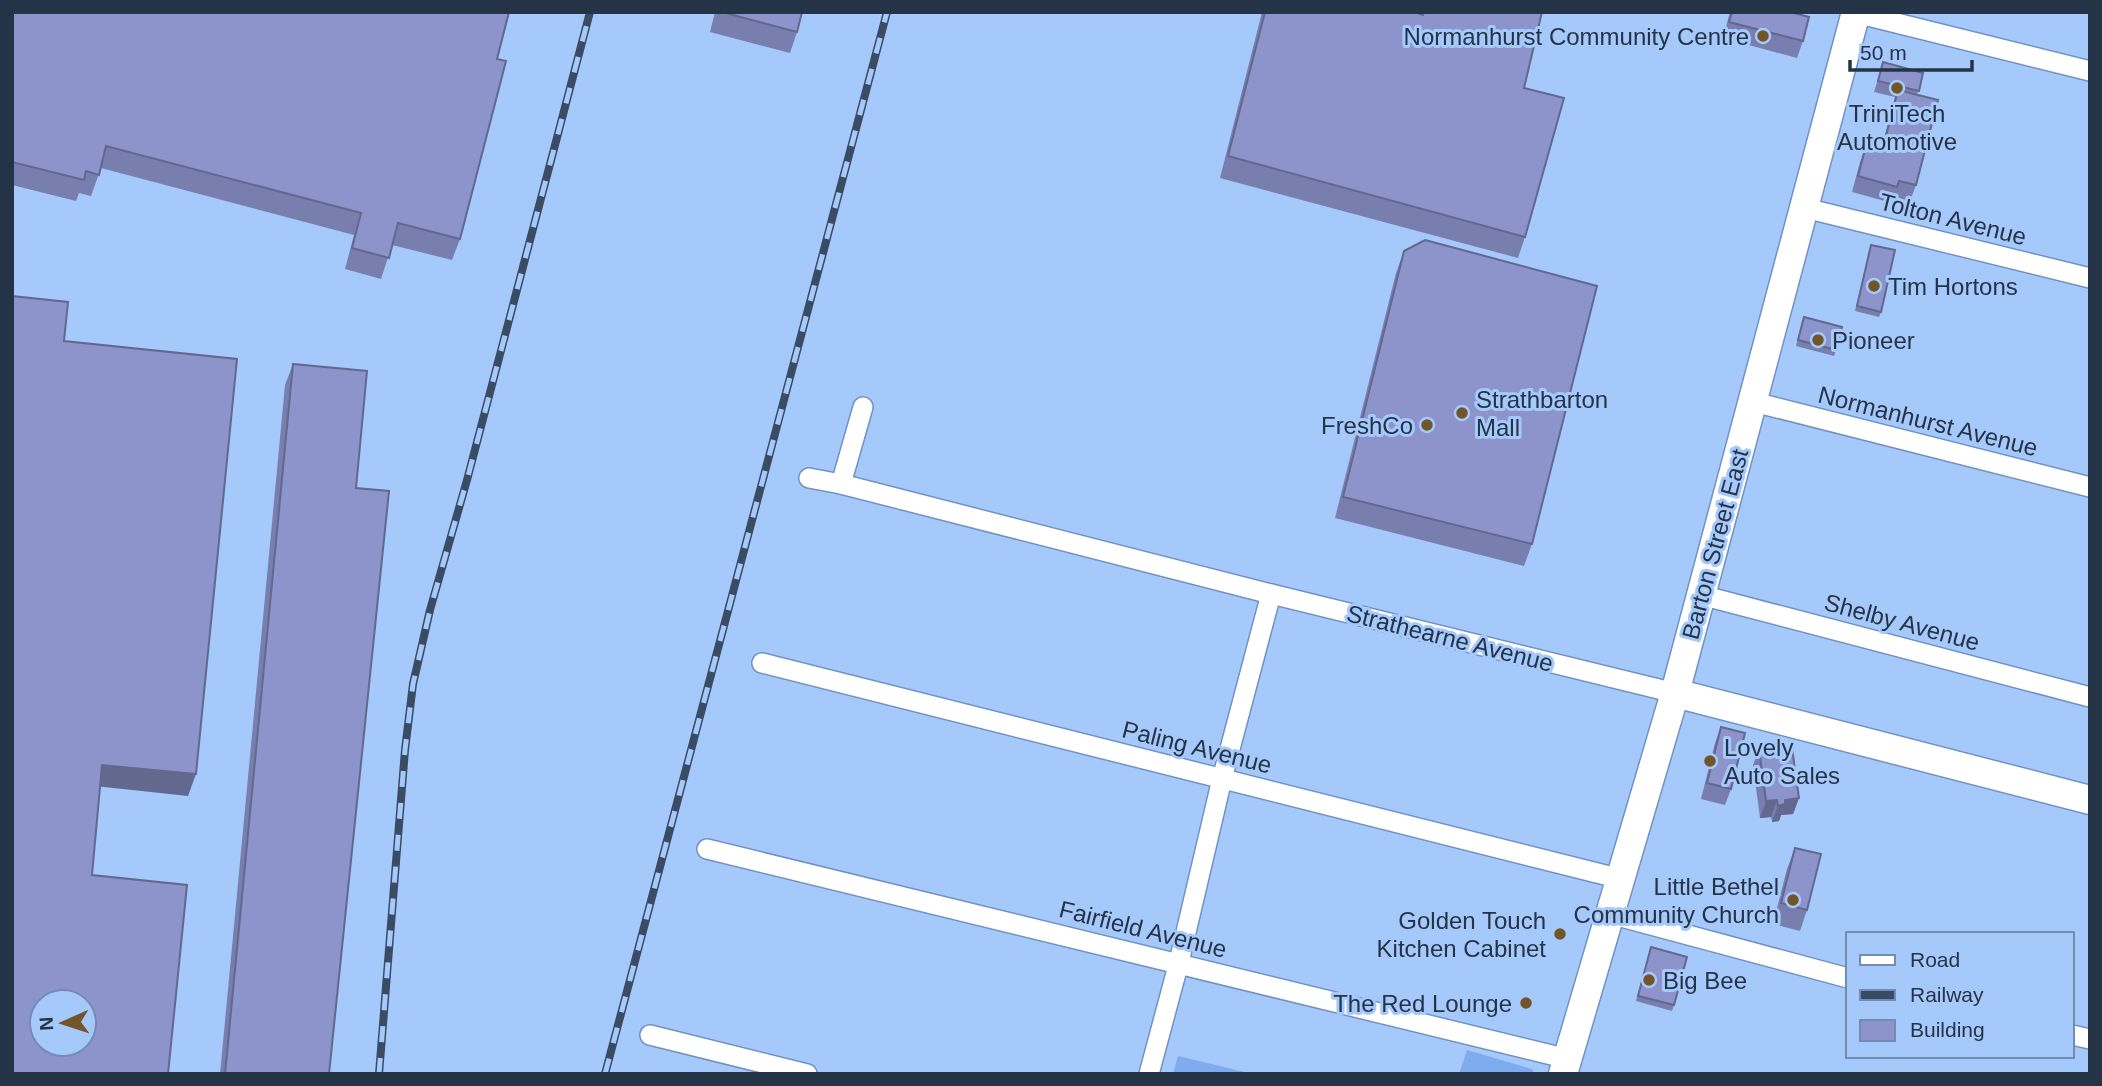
<svg xmlns="http://www.w3.org/2000/svg" width="2102" height="1086" font-family="Helvetica,sans-serif">
<style>
.green{fill:#7faced}
.lines{fill:none;stroke-linecap:round;stroke-linejoin:round}
.street-casing{stroke:#7192c2;stroke-width:22}
.secondary-casing{stroke:#7192c2;stroke-width:31}
.street{stroke:#fff;stroke-width:19}
.secondary{stroke:#fff;stroke-width:28}
.rail-casing{stroke:#3a4b64;stroke-width:8}
.rail{stroke:#a6c9fc;stroke-width:5;stroke-dasharray:16;stroke-linecap:butt}
.wall{fill:#787faf}
.shaded-wall{fill:#62688e}
.building{fill:#8c94cb;stroke:#62688e;stroke-width:2;fill-rule:evenodd}
.poi-dot{fill:#725629;stroke:#a6c9fc;stroke-width:2.5}
.labels{text-anchor:middle;dominant-baseline:central;stroke-width:6;stroke-linejoin:round;paint-order:stroke}
.poi-label{font-size:24px;fill:#253347;stroke:#a6c9fc;text-anchor:end}
.street-label{font-size:24px;fill:#253347;stroke:#a6c9fc}
</style>
<rect width="100%" height="100%" fill="#a6c9fc"/>
<g class="green">
<path d="M1467 1050 1532 1069 1534 1074H1459Z"/>
<path d="M1178 1056 1253 1074H1173Z"/>
</g>
<g class="lines">
<g class="street-casing">
<g id="street">
<path d="M1856 13 2090 71"/>
<path d="M1805 208 2090 278"/>
<path d="M1754 402 2090 487"/>
<path d="M809 478 841 484 1271 594 1675 693"/>
<path d="M841 484 863 407"/>
<path d="M1701 595 2090 697"/>
<path d="M762 663 1621 879"/>
<path d="M707 849 1568 1059"/>
<path d="M1610 914 1848 978"/>
<path d="M650 1035 807 1074"/>
<path d="M2072 1035 2090 1039"/>
<path d="M1149 1074 1179 962 1222 779 1271 594"/>
</g>
</g>
<g class="secondary-casing">
<g id="secondary">
<path d="M1675 693 2090 800"/>
<path d="M1563 1074 1675 693 1856 12"/>
</g>
</g>
<use href="#street" class="street"/>
<use href="#secondary" class="secondary"/>
<g class="rail-casing">
<g id="rail">
<path d="M379 1074 405 750 413 684 430 610 467 480 590 12"/>
<path d="M605 1074 887 12"/>
</g>
</g>
<use href="#rail" class="rail"/>
</g>
<g class="wall">
<path d="M12 12 497 59 460 239 452 260 392 245 381 279 345 269 354 235 101 168 91 196 79 193 76 201 12 185Z"/>
<path d="M715 12H802L797 32 790 53 710 32Z"/>
<path d="M1262 12H1414L1421 14 1422 12H1542L1524 88 1525 237 1518 258 1220 178Z"/>
<path d="M1730 12H1790L1803 41 1797 58 1723 38Z"/>
<path d="M1883 62 1923 73 1917 95 1916 185 1910 201 1894 197 1892 203 1852 192 1860 162 1866 146 1881 150 1895 97 1874 92Z"/>
<path d="M1871 245 1881 312 1879 317 1855 311Z"/>
<path d="M1404 251 1532 544 1524 566 1335 518 1396 273Z"/>
<path d="M1804 317 1836 350 1834 356 1796 346Z"/>
<path d="M293 364 356 488 329 1074H220L285 385Z"/>
<path d="M1721 727 1731 789 1725 805 1701 799 1715 743Z"/>
<path d="M1759 749 1799 798 1793 814 1781 815 1779 821 1772 822 1771 817 1760 818 1753 765Z"/>
<path d="M1795 848 1807 910 1800 931 1773 924 1787 869Z"/>
<path d="M1651 947 1674 1005 1672 1011 1636 1001Z"/>
</g>
<g class="shaded-wall">
<path d="M102 765 196 774 188 796 95 786Z"/>
<path d="M1799 798 1793 814 1781 815 1779 821 1772 822 1778 806 1785 800Z"/>
<path d="M1777 800 1771 817 1760 818 1766 801Z"/>
</g>
<g class="building">
<path d="M12 12H509L497 59 506 61 460 239 398 223 389 258 352 248 361 213 106 146 99 175 86 171 84 180 12 162Z"/>
<path d="M722 12H802L797 32Z"/>
<path d="M1265 12H1414L1423 15 1424 12H1542L1524 88 1564 98 1525 237 1228 156Z"/>
<path d="M1732 12H1790L1809 17 1803 41 1729 22Z"/>
<path d="M1883 62 1923 73 1919 91 1878 81Z"/>
<path d="M1898 90 1938 100 1916 185 1899 181 1897 187 1858 176 1866 146 1882 151Z"/>
<path d="M1425 240 1597 286 1532 544 1343 497 1404 251Z"/>
<path d="M1871 245 1895 250 1881 312 1857 306Z"/>
<path d="M12 296 68 302 64 341 237 359 196 774 102 765 92 875 187 885 168 1074H12ZM42 1002H84V1044H42Z"/>
<path d="M1804 317 1842 327 1836 350 1798 340Z"/>
<path d="M293 364 367 371 356 488 389 491 329 1074H225Z"/>
<path d="M1721 727 1745 733 1731 789 1707 783Z"/>
<path d="M1786 746 1792 748 1799 798 1785 800V804L1778 806 1777 800 1766 801 1759 749Z"/>
<path d="M1795 848 1821 854 1807 910 1781 903Z"/>
<path d="M1651 947 1687 957 1674 1005 1638 996Z"/>
</g>
<g class="poi-dot">
<circle cx="1763" cy="36" r="7"/>
<circle cx="1897" cy="88" r="7"/>
<circle cx="1874" cy="286" r="7"/>
<circle cx="1818" cy="340" r="7"/>
<circle cx="1462" cy="413" r="7"/>
<circle cx="1427" cy="425" r="7"/>
<circle cx="1710" cy="761" r="7"/>
<circle cx="1793" cy="900" r="7"/>
<circle cx="1560" cy="934" r="7"/>
<circle cx="1649" cy="980" r="7"/>
<circle cx="1526" cy="1003" r="7"/>
</g>
<g class="labels">
<g class="poi-label">
<text x="1749" y="36">Normanhurst Community Centre</text>
<text x="1897" y="113" text-anchor="middle">TriniTech<tspan x="1897" dy="28">Automotive</tspan></text>
<text x="1888" y="286" text-anchor="start">Tim Hortons</text>
<text x="1832" y="340" text-anchor="start">Pioneer</text>
<text x="1476" y="399" text-anchor="start">Strathbarton<tspan x="1476" dy="28">Mall</tspan></text>
<text x="1413" y="425">FreshCo</text>
<text x="1724" y="747" text-anchor="start">Lovely<tspan x="1724" dy="28">Auto Sales</tspan></text>
<text x="1779" y="886">Little Bethel<tspan x="1779" dy="28">Community Church</tspan></text>
<text x="1546" y="920">Golden Touch<tspan x="1546" dy="28">Kitchen Cabinet</tspan></text>
<text x="1663" y="980" text-anchor="start">Big Bee</text>
<text x="1512" y="1003">The Red Lounge</text>
</g>
<g class="street-label">
<text transform="translate(1953 219) rotate(14)">Tolton Avenue</text>
<text transform="translate(1928 421) rotate(14)">Normanhurst Avenue</text>
<text transform="translate(1715 544) rotate(-75)">Barton Street East</text>
<text transform="translate(1902 622) rotate(15)">Shelby Avenue</text>
<text transform="translate(1450 638) rotate(14)">Strathearne Avenue</text>
<text transform="translate(1197 747) rotate(14)">Paling Avenue</text>
<text transform="translate(1143 929) rotate(14)">Fairfield Avenue</text>
</g>
</g>
<rect width="2102" height="1086" fill="none" stroke="#253347" stroke-width="28"/>
<rect x="1846" y="932" width="228" height="126" fill="#a6c9fc" stroke="#728db4" stroke-width="2"/>
<rect x="1860" y="955" width="35" height="10" fill="#ffffff" stroke="#728db4" stroke-width="2"/>
<text x="1910" y="967" font-size="21" fill="#253347">Road</text>
<rect x="1860" y="990" width="35" height="10" fill="#3a4b64" stroke="#728db4" stroke-width="2"/>
<text x="1910" y="1002" font-size="21" fill="#253347">Railway</text>
<rect x="1860" y="1020" width="35" height="21" fill="#8c94cb" stroke="#728db4" stroke-width="2"/>
<text x="1910" y="1037" font-size="21" fill="#253347">Building</text>
<g transform="translate(63 1023) rotate(267)"><circle r="33" fill="#a6c9fc" stroke="#728db4" stroke-width="2"/>
<path d="M0-5L12 26L0 18L-12 26Z" fill="#725629"/>
<text y="-10" font-size="19" font-weight="bold" text-anchor="middle" fill="#253347">N</text>
</g>
<path d="M1850 60v10h122v-10" fill="none" stroke="#253347" stroke-width="3.5"/>
<text x="1860" y="60" font-size="21" fill="#253347" stroke="#a6c9fc" stroke-width="5" paint-order="stroke">50 m</text>
</svg>
